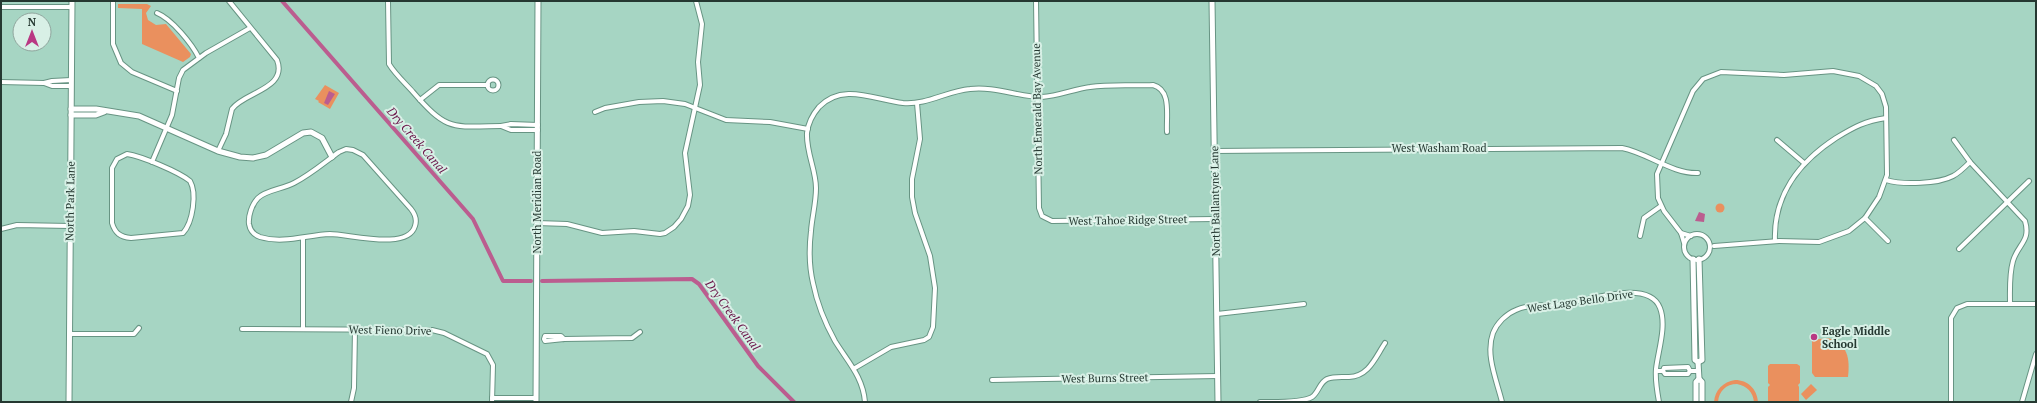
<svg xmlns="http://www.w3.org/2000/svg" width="2037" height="403" font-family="'PT Serif',serif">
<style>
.green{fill:#ea905e}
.water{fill:#bb5d8f}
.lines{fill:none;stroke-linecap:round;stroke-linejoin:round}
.canal{stroke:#bb5d8f;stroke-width:4}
.minor-casing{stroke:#679483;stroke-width:6}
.tertiary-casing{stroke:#679483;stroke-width:7}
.minor{stroke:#fff;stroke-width:4}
.tertiary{stroke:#fff;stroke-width:5}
.poi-dot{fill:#b93883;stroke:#d8f0e6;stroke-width:1.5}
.labels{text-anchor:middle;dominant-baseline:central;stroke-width:4;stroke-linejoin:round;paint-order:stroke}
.street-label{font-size:11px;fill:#253831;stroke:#d8f0e6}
.poi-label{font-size:11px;font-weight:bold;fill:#253831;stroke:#d8f0e6;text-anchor:start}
.water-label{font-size:12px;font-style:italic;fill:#681046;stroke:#d8f0e6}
</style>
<rect width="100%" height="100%" fill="#a6d5c3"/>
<g class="green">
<path d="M118 4H147L151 6 146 13 148 20 156 25 166 24 191 54 190 57 183 62 142 44V9L118 8Z"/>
<path d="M325 85 339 93 330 109 318 102 319 101 315 99Z"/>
<circle cx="1720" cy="208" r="4.5"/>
<path d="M1828 338C1848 344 1850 358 1848 377H1815L1812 373V340Z"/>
<path d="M1770 364H1797L1800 366V383L1798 385 1799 387V402H1768V387L1770 385 1768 383V366Z"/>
<path d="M1735 380C1748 380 1757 389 1758 402H1754C1753 392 1747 386 1737 384 1726 384 1719 391 1718 402H1714C1715 390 1723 382 1735 380Z"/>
<path d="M1811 384 1817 390 1806 400 1801 394Z"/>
</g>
<g class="water">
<path d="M329 91 335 94 328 105 324 103Z"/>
<path d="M1699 212 1705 214 1704 222 1695 221Z"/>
</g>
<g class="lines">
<g class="canal">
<path d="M282 1 473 219 503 281H531"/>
<path d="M542 281 692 279 699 284 758 366 794 402"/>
</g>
<g class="minor-casing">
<g id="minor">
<path d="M113 1V44L121 63 132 72 177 91"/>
<path d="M388 1 389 64C395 74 405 83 413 92 447 131 451 127 501 126"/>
<path d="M1036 1 1039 208 1042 216 1052 221 1215 219"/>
<path d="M1 7H72"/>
<path d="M157 13C172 19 192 44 199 58"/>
<circle cx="493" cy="85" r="5.5"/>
<path d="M1 82 44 83"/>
<path d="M71 86H52L44 83 52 81 71 80"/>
<path d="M420 100 439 85H488"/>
<path d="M595 112 605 108 639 102 663 101 685 104 726 120 770 122 808 129"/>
<path d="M538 130H511L501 126 511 124 538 125"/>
<path d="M1777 140 1804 163"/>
<path d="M1954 140 1970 162 2025 221C2031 241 2018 244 2013 261 2009 275 2010 290 2010 304"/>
<path d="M346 149 353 150 363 155 411 209C415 214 417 220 415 226 408 251 349 234 330 234 307 235 283 244 260 237 254 235 250 230 249 224 248 216 252 204 258 198 266 190 283 189 294 183 310 175 325 162 339 152Z"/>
<path d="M218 151 226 134 232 109C244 92 288 89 277 60L229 1"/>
<path d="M1214 151 1622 148C1648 153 1672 174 1698 173"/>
<path d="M127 154C141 156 179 172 190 181 197 193 193 222 183 233L131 238C120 237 115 233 112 223V168L117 159Z"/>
<path d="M152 162 172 115 179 78 183 70 206 53 250 28"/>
<path d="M1886 180C1902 185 1938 184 1953 176 1959 173 1965 167 1970 162"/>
<path d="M1865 218 1888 241"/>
<path d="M537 223 567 224 602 233 634 231 660 234 665 233 674 227 681 219 688 206 690 195 685 153 700 85 698 62 702 24 696 1"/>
<path d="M1 229 17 225 70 226"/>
<path d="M1681 233 1664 211 1658 198 1657 174 1693 91 1703 79 1721 72 1784 75 1833 71 1859 76 1876 86 1882 94 1886 107 1887 175 1879 197 1865 218 1849 231 1819 242 1779 241 1714 246"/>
<circle cx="1697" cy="247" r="13"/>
<path d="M1640 236 1644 218 1661 206"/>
<path d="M303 238V329"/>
<path d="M1775 241C1773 196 1799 162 1836 138 1854 127 1865 121 1886 118"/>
<path d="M1684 243 1681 233 1691 236"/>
<path d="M1959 249 2029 181"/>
<path d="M1217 314 1304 304"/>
<path d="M242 329 432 330 444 333 487 354 493 365 492 402"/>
<path d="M69 334H134L139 328"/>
<path d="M564 339 561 336H545L544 339 545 341 564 339 632 338 640 332"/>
<path d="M855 368 891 347 924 340 929 337 933 327 935 288 930 256 915 213 912 197V179L920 139 917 103"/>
<path d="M1656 371H1663L1664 368 1688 367 1690 371H1698"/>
<path d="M1663 371 1665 374H1688L1690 371"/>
<path d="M992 380 1218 376"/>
<path d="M492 398H536"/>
<path d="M351 402 354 388 355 329"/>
<path d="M865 402C863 377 848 362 835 341 825 323 817 303 813 283 809 266 809 248 811 231 812 217 816 203 816 188 816 170 806 152 807 133 808 124 813 114 819 107 843 82 875 100 903 103 927 105 947 91 970 89 995 86 1018 97 1042 97 1059 96 1074 89 1090 87 1110 84 1132 86 1153 85 1172 90 1166 116 1167 132"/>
<path d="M1260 402C1273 402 1302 403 1312 397 1319 392 1319 383 1327 379 1334 376 1342 377 1349 377 1369 376 1375 358 1385 343"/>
<path d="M1502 402C1497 381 1485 355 1493 333 1497 323 1506 314 1516 310 1531 303 1549 306 1564 304 1587 301 1649 278 1660 308 1667 326 1658 351 1656 369 1655 380 1657 391 1659 402"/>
<path d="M1951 402V318L1957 308 1967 304H2036"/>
<path d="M2022 402 2036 354"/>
</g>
</g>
<g class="tertiary-casing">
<g id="tertiary">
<path d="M1212 1 1218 402"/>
<path d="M71 109H96L139 116 218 151 240 157 253 158 266 155 303 133 311 132 322 138 332 157"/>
<path d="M71 115H96L104 112"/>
<path d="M1693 259 1695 360 1698 362"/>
<path d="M1698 362 1702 360 1699 259"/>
<path d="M1698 362 1699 379"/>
<path d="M1699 379 1702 382V402"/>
<path d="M69 402 72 1"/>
<path d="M536 402 538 1"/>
<path d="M1696 402V382L1699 379"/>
</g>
</g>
<use href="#minor" class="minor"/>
<use href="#tertiary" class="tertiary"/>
</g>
<circle class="poi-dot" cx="1814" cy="337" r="4"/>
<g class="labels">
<g class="street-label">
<text transform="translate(1037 109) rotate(-91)">North Emerald Bay Avenue</text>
<text x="1439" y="148">West Washam Road</text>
<text transform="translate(70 201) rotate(-89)">North Park Lane</text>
<text transform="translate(1215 201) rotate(-91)">North Ballantyne Lane</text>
<text transform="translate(537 202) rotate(-90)">North Meridian Road</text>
<text transform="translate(1128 220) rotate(-1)">West Tahoe Ridge Street</text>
<text transform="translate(1580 301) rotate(-8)">West Lago Bello Drive</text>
<text transform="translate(390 330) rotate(1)">West Fieno Drive</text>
<text transform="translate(1105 378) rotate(-1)">West Burns Street</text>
</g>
<g class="poi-label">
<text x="1822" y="331">Eagle Middle<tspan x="1822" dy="13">School</tspan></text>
</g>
<g class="water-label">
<text transform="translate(417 140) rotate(49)">Dry Creek Canal</text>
<text transform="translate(733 315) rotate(54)">Dry Creek Canal</text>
</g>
</g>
<rect width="2037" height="403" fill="none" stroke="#253831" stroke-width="4"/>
<g transform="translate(32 32)"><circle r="19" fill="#d8f0e6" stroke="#90a69e"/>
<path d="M0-3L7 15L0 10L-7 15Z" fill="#b93883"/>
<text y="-6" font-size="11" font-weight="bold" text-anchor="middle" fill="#253831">N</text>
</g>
</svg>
